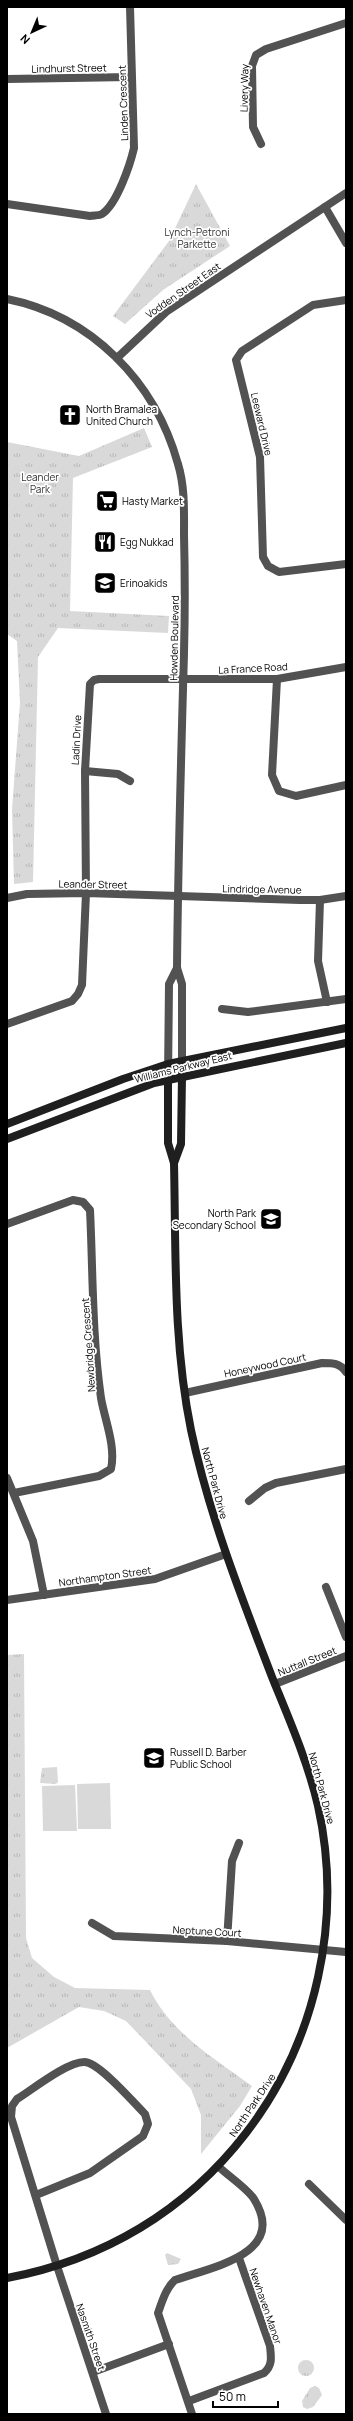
<svg xmlns="http://www.w3.org/2000/svg" width="353" height="2421" font-family="Manrope,sans-serif">
<style>
.park{fill:url(#park-tufts)}
.garden{fill:#d9d9d9}
.lines{fill:none;stroke-linecap:round;stroke-linejoin:round}
.minor{stroke:#525252;stroke-width:8}
.tertiary{stroke:#525252;stroke-width:8}
.secondary{stroke:#1f1f1f;stroke-width:8}
.labels{text-anchor:middle;dominant-baseline:central;stroke-width:3.5;stroke-linejoin:round;paint-order:stroke}
.street-label{font-size:10px;fill:#000;stroke:#fff}
.park-label{font-size:10px;fill:#303030;stroke:#fff}
.poi-label{font-size:10px;fill:#000;stroke:#fff;text-anchor:start}
</style>
<defs>
<pattern id="park-tufts" width="24" height="20" patternUnits="userSpaceOnUse"><rect width="24" height="20" fill="#d9d9d9"/><path d="M3 7l-1-3M5 7V3M7 7l1-3M15 17l-1-3M17 17v-4M19 17l1-3" fill="none" stroke="#b8b8b8"/></pattern>
</defs>
<rect width="100%" height="100%" fill="#fff"/>
<g class="park">
<path d="M196 184 230 246 163 290 125 324 113 316 169 241Z"/>
<path d="M144 428 152 447 73 478 70 611 169 616 168 633 58 628 38 657 33 882 14 884 12 809 20 703 17 641 7 634V442L79 456Z"/>
<path d="M24 1654 26 1938 32 1958 54 1977 75 1988 150 1990C171 2033 215 2059 252 2086L240 2106 201 2154V2115L191 2089 126 2021 104 2011 79 2007 7 2048V1655Z"/>
<path d="M57 1767 58 1782 56 1784 40 1783 42 1768Z"/>
<path d="M167 2253 181 2259 178 2264 168 2265 165 2255Z"/>
<circle cx="306" cy="2368" r="8"/>
<path d="M315 2386 319 2388 322 2395 313 2407 307 2409 303 2407 302 2401 310 2388Z"/>
</g>
<g class="garden">
<path d="M110 1783 111 1829H78L77 1784Z"/>
<path d="M75 1785 77 1831H43L42 1786Z"/>
</g>
<g class="lines">
<g class="minor">
<path d="M7 79 131 77"/>
<path d="M261 144 253 127 252 66 256 55 266 49 346 23"/>
<path d="M7 204 90 216C93 215 99 216 102 214 117 204 130 165 134 148L130 7"/>
<path d="M325 207 346 243"/>
<path d="M346 300 313 305 242 351 236 360 260 457 263 557 268 566 279 572 346 564"/>
<path d="M277 679 272 775 279 791 296 796 346 785"/>
<path d="M85 771 118 774 130 781"/>
<path d="M7 898 27 894 86 893 300 900H320L346 896"/>
<path d="M320 900 318 961 327 1002"/>
<path d="M222 1009 248 1012 346 999"/>
<path d="M7 1024 72 1001 78 994 82 985 86 893 85 771 90 684 94 680 99 679H277L346 667"/>
<path d="M7 1224 73 1200 83 1202 90 1210C93 1272 92 1336 101 1398 105 1421 116 1446 111 1469L99 1476 14 1493"/>
<path d="M185 1393 322 1363C333 1363 340 1363 346 1372"/>
<path d="M7 1478 33 1541 44 1595"/>
<path d="M249 1501 265 1488 276 1483 346 1469"/>
<path d="M326 1587 346 1637"/>
<path d="M7 1600 155 1579 226 1554"/>
<path d="M275 1684 346 1656"/>
<path d="M92 1923 114 1936 227 1941 346 1952"/>
<path d="M227 1941 232 1861 239 1843"/>
<path d="M309 2184 346 2220"/>
<path d="M36 2195 90 2173 143 2136 148 2124 145 2114C134 2103 98 2061 84 2062 67 2062 33 2089 17 2099L12 2106 11 2117 57 2266"/>
<path d="M93 2372 169 2344"/>
<path d="M189 2401 264 2373C273 2365 271 2357 270 2346L239 2258"/>
<path d="M192 2414 158 2313C162 2302 166 2288 175 2280 212 2267 288 2254 254 2199 247 2188 228 2176 218 2166"/>
</g>
<g class="tertiary">
<path d="M7 299C91 316 155 381 178 464 185 487 184 511 184 535 185 574 185 614 184 653 181 758 178 863 177 968L182 984V1076"/>
<path d="M117 358 166 312 346 193"/>
<path d="M168 1079 169 984 177 968"/>
<path d="M57 2266 106 2414"/>
</g>
<g class="secondary">
<path d="M7 1124 123 1079 168 1064 346 1028"/>
<path d="M7 1139 154 1083 346 1043"/>
<path d="M174 1163 181 1144 182 1076"/>
<path d="M7 2278C103 2260 186 2211 246 2133 317 2041 343 1919 318 1806 308 1762 289 1719 272 1677 241 1596 209 1515 191 1430 173 1342 176 1252 174 1163L168 1143V1079"/>
</g>
</g>
<defs>
<g id="church-square" transform="scale(1.15)"><rect x="-9" y="-9" width="18" height="18" rx="4" fill="#000" stroke="#fff"/><path d="M-1.2-6h2.4v3.5h3.3v2.4h-3.3V6h-2.4V-.1h-3.3v-2.4h3.3Z" fill="#fff"/></g>
<g id="supermarket-square" transform="scale(1.15)"><rect x="-9" y="-9" width="18" height="18" rx="4" fill="#000" stroke="#fff"/><path d="M-6-5.5h2.5l.6 2H6L4.5 2H-2.5L-4.4-4H-6ZM-1.5 3.2a1.3 1.3 0 1 0 .1 0ZM3 3.2a1.3 1.3 0 1 0 .1 0Z" fill="#fff"/></g>
<g id="restaurant-square" transform="scale(1.15)"><rect x="-9" y="-9" width="18" height="18" rx="4" fill="#000" stroke="#fff"/><path d="M-5-6h1v4h1v-4h1v4h1v-4h1v5L-1.5 .5V6h-2V.5L-5-1ZM5-6V6H3V1.5H1.5Q1.5-4 5-6Z" fill="#fff"/></g>
<g id="school-square" transform="scale(1.15)"><rect x="-9" y="-9" width="18" height="18" rx="4" fill="#000" stroke="#fff"/><path d="M0-5L7-2L0 1L-7-2ZM-4 1L0 2.5L4 1V4Q0 6-4 4Z" fill="#fff"/></g>
</defs>
<g fill-rule="evenodd">
<use href="#church-square" x="70" y="415"/>
<use href="#supermarket-square" x="107" y="501"/>
<use href="#restaurant-square" x="105" y="542"/>
<use href="#school-square" x="105" y="583"/>
<use href="#school-square" x="271" y="1219"/>
<use href="#school-square" x="154" y="1758"/>
</g>
<g class="labels">
<g class="street-label">
<text transform="translate(69 68) rotate(-1)">Lindhurst Street</text>
<text transform="translate(244 88) rotate(-89)">Livery Way</text>
<text transform="translate(123 103) rotate(-92)">Linden Crescent</text>
<text transform="translate(183 290) rotate(-35)">Vodden Street East</text>
<text transform="translate(262 424) rotate(77)">Leeward Drive</text>
<text transform="translate(174 638) rotate(-89)">Howden Boulevard</text>
<text transform="translate(253 668) rotate(-3)">La France Road</text>
<text transform="translate(76 740) rotate(-87)">Ladin Drive</text>
<text transform="translate(93 884) rotate(1)">Leander Street</text>
<text transform="translate(262 889) rotate(1)">Lindridge Avenue</text>
<text transform="translate(183 1067) rotate(-14)">Williams Parkway East</text>
<text transform="translate(88 1345) rotate(-94)">Newbridge Crescent</text>
<text transform="translate(265 1365) rotate(-12)">Honeywood Court</text>
<text transform="translate(215 1483) rotate(75)">North Park Drive</text>
<text transform="translate(105 1576) rotate(-8)">Northampton Street</text>
<text transform="translate(307 1661) rotate(-22)">Nuttall Street</text>
<text transform="translate(322 1788) rotate(75)">North Park Drive</text>
<text transform="translate(207 1931) rotate(3)">Neptune Court</text>
<text transform="translate(252 2105) rotate(-56)">North Park Drive</text>
<text transform="translate(266 2306) rotate(71)">Newhaven Manor</text>
<text transform="translate(91 2337) rotate(71)">Nasmith Street</text>
</g>
<g class="park-label">
<text x="197" y="232">Lynch-Petroni<tspan x="197" dy="12">Parkette</tspan></text>
<text x="40" y="477">Leander<tspan x="40" dy="12">Park</tspan></text>
</g>
<g class="poi-label">
<text x="86" y="409">North Bramalea<tspan x="86" dy="12">United Church</tspan></text>
<text x="122" y="501">Hasty Market</text>
<text x="120" y="542">Egg Nukkad</text>
<text x="120" y="583">Erinoakids</text>
<text x="256" y="1213" text-anchor="end">North Park<tspan x="256" dy="12">Secondary School</tspan></text>
<text x="170" y="1752">Russell D. Barber<tspan x="170" dy="12">Public School</tspan></text>
</g>
</g>
<rect width="353" height="2421" fill="none" stroke="#000000" stroke-width="16"/>
<g transform="translate(32 32) rotate(224)" stroke="#ffffff" stroke-width="3" paint-order="stroke">
<path d="M0-3L7 15L0 10L-7 15Z" fill="#000000"/>
<text y="-6" font-size="11" font-weight="bold" text-anchor="middle" fill="#000000">N</text>
</g>
<path d="M213 2401v6h65v-6" fill="none" stroke="#000000" stroke-width="2"/>
<text x="219" y="2401" font-size="12" fill="#000000" stroke="#ffffff" stroke-width="3" paint-order="stroke">50 m</text>
</svg>
